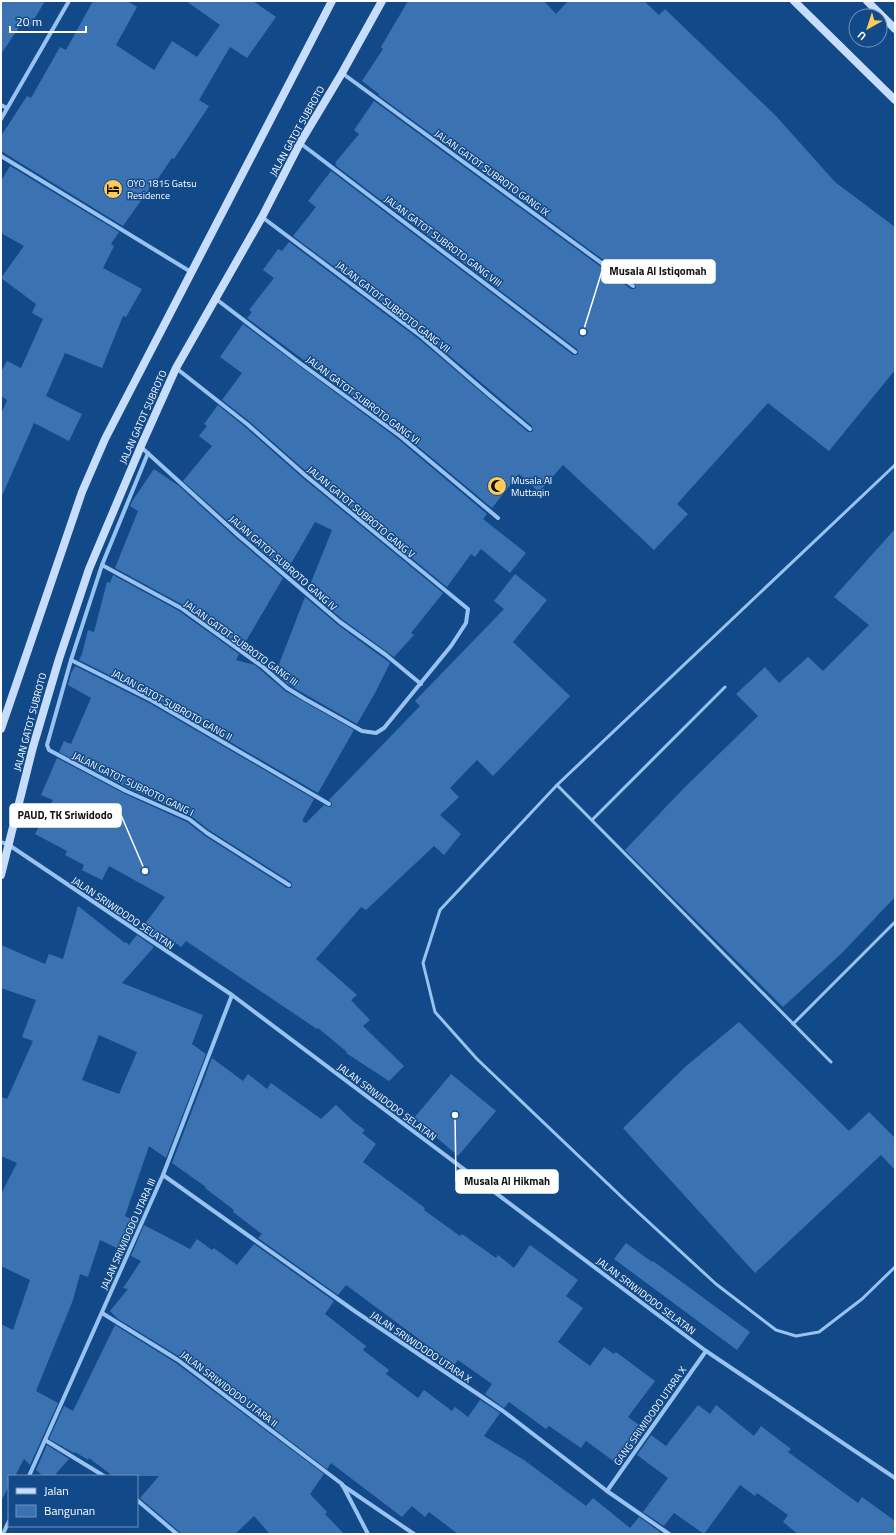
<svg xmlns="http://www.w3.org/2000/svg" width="896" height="1535" font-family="'Titillium Web',sans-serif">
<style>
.building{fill:#3b73b2;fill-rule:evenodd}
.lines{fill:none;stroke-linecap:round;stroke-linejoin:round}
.lane{stroke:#98c2f0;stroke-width:3}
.street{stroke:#98c2f0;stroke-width:4}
.secondary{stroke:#c6defb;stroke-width:8}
.labels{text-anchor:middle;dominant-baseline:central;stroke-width:3;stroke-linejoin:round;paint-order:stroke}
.street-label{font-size:10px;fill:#fff;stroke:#124989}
.poi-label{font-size:10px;fill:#fff;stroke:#124989;text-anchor:start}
.leader{fill:none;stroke:#fff;stroke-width:1.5}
.callout-dot{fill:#fff;stroke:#124989;stroke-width:1.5}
.callout{fill:#fff;stroke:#fff;stroke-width:1.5}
.callout-label{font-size:11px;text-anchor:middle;font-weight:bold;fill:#111}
</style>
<rect width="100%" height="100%" fill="#124989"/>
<g class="building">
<path d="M1 1H45L29 28 22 23 1 54Z"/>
<path d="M93 1H127L137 7 116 45 154 70 172 41 197 57 220 25 186 1H253L276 17 247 58 230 47 199 100 209 106 174 159 172 158 155 183 154 182 123 226 1 151V136L27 96 31 98 60 47 66 50Z"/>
<path d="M408 1H544L556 14 568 1H644L659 15 665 9 776 116 835 182 895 227V370L829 451 768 403 677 504 688 514 654 550 563 465 539 492 519 474 492 508 402 433 247 318 252 312 249 310 274 278 263 270 278 249 282 251 289 242 420 340 528 432H531L533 431 532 426 424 334 293 236 316 207 308 201 331 171 573 355H576L578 354 577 349 335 165 337 164 335 163 359 134 354 130 374 101 631 289H634L636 288 635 283 378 95 379 94 362 81 383 49 381 47Z"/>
<path d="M10 166 119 232 111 244 114 246 103 268 142 289 126 317 123 316 102 368 65 353 46 396 82 414 69 441 34 423 1 498V414L7 400 1 396V372L7 361 21 368 43 319 32 313 36 304 1 278 24 246 1 233V181Z"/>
<path d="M243 324 398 439 487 514 483 519 526 553 510 573 481 549 475 557 471 554 447 587 308 473 249 421 222 400 242 373 220 357Z"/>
<path d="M218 405 245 427 304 479 443 593 411 633 414 635 394 657 342 619 308 590 332 530 315 522 286 572 241 533 183 481 212 446 199 436 207 426 204 424Z"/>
<path d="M154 469 179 486 237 539 283 578 242 648 183 605 115 568 138 511 130 506 133 500Z"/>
<path d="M895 529V897L842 953 783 1007 625 850 683 789 758 716 736 694 765 667 779 683 808 657 823 671 869 625 834 597Z"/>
<path d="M515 574 547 600 513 642 570 696 493 776 477 760 450 788 459 797 440 815 461 834 444 855 434 846 366 910 361 907 316 959 357 995 351 1000 370 1020 363 1026 404 1066 389 1081 346 1053 347 1052 318 1028 317 1029 186 941 181 947 165 935 159 941 141 929 165 897 109 866 102 880 82 870 84 865 65 855 67 851 35 834 53 800 41 795 57 758 125 794 187 822 205 836 287 888H291L292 885 291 882 209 830 191 816 128 788 59 752 64 741 71 744 91 698 68 685 71 673 75 666 149 703 314 799 302 821 306 823 324 805 329 807 332 806V803L329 800 420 706 415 701 504 609 494 601Z"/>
<path d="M113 575 179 611 239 654 236 660 255 665 285 691 354 730 318 793 153 697 79 660 82 654 88 630 94 632 107 582 110 583Z"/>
<path d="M305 597 338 625 390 663 375 693 357 724 289 685 272 671 276 672Z"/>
<path d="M78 906 125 943 126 942 129 945 137 935 154 947 122 983 203 1015 192 1044 206 1054 166 1158 149 1146 125 1216 138 1222 125 1252 100 1240 88 1277 80 1274 73 1300 36 1391 58 1403 30 1465 24 1459 15 1476H9V1486L1 1501V1324L13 1330 30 1280 1 1266V1194L17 1163 1 1156V1097L7 1099 33 1041 22 1037 36 1000 1 988V945L45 964 49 954 63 959ZM99 1035 137 1052 119 1094 82 1080Z"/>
<path d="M739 1022 849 1131 869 1112 895 1138V1170L881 1155 755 1273 623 1128 685 1067Z"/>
<path d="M212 1058 243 1081 248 1074 267 1089 271 1083 321 1119 336 1105 354 1122 365 1130 362 1133 376 1144 363 1162 425 1208 424 1210 460 1236 462 1234 496 1258 498 1255 514 1268 530 1245 578 1280 566 1296 583 1308 558 1342 590 1366 604 1347 614 1354 616 1352 655 1381 628 1417 646 1430 619 1465 586 1441 581 1448 549 1426 546 1429 509 1402 504 1408 485 1394 492 1384 458 1360 454 1365 346 1285 338 1295 258 1238 262 1234 233 1212 234 1210 205 1188 206 1187 172 1163Z"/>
<path d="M451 1074 496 1111 458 1156 414 1118Z"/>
<path d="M144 1225 190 1249 197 1239 212 1250 214 1248 237 1265 254 1244 334 1301 325 1314 366 1346 363 1350 389 1370 386 1374 418 1398 424 1390 452 1411 455 1407 468 1417 480 1400 500 1413 484 1436 524 1460 586 1506 593 1498 630 1528 639 1517 660 1532 658 1534H458L429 1512 425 1517 412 1506 402 1517 331 1463 327 1469 180 1357 118 1319 110 1311 128 1289 123 1288 141 1261 131 1256Z"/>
<path d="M626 1243 652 1262 653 1261 750 1332 737 1350 614 1259Z"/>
<path d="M115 1325 176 1363 324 1474 310 1494 327 1512 325 1514 344 1534H270L254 1516 235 1534H182L140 1498 159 1476H113L89 1458 88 1460 75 1452 74 1453 49 1439 64 1406 73 1411Z"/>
<path d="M698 1405 710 1414 716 1405 754 1436 761 1426 791 1449 788 1452 858 1503 862 1497 895 1521V1534H798L783 1522 788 1515 757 1493 755 1496 740 1485 704 1534 674 1513 664 1526 643 1512 668 1478 637 1455 651 1435 666 1446Z"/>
<path d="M47 1445 69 1459 54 1476H43L36 1470Z"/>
</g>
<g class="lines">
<g class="lane">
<path d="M895 465 557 785 440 910 423 963 435 1012 477 1059 629 1204 716 1284 776 1330 796 1336 819 1332 862 1299 895 1267"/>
<path d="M557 785 831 1062"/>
<path d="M592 820 725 687"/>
<path d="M793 1024 895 922"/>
</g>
<g class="street">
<path d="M342 73 633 286"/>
<path d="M1 105 7 108"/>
<path d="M1 119 69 1"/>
<path d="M300 143 575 352"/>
<path d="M1 156 191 272"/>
<path d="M262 217 422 337 488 394 530 429"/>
<path d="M216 299 300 363 400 436 498 518"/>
<path d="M141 447 239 536 340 622 386 655 421 684"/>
<path d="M148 453 102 565 181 608 263 667 287 688 305 699 362 731 376 733 384 728 451 646 466 623 468 609 306 476 247 424 176 368"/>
<path d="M102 565 71 660 151 700 329 804"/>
<path d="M71 660 47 745 49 750 126 791 189 819 207 833 289 885"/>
<path d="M1 842 9 845 232 995 706 1351 895 1478"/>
<path d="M163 1175 356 1312 503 1411 607 1491 669 1534"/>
<path d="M102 1313 178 1360 342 1484 368 1534"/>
<path d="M45 1440 104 1476"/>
<path d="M29 1476 163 1175 232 995"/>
<path d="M342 1485 414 1534"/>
<path d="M607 1491 706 1351"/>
<path d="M137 1500 177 1534"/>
<path d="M3 1534 9 1521"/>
</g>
<g class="secondary">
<path d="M794 1 895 100"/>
<path d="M867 1 895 29"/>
<path d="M1 729 82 492 105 439 332 1"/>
<path d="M1 875 33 747 59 659 89 569 141 446 176 368 262 217 300 143 342 73 382 1"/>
</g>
</g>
<defs>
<g id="hotel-disc" transform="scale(1)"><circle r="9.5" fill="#ffca57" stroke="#124989"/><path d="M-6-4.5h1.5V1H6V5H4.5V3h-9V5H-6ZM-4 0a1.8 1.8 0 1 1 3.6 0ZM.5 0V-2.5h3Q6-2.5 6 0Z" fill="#111"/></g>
<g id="mosque-disc" transform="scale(1)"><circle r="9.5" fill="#ffca57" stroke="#124989"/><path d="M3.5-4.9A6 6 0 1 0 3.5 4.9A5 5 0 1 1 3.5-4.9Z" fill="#111"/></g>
</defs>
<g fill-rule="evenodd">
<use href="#hotel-disc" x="113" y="189"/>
<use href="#mosque-disc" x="497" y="486"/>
</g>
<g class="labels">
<g class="street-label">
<text transform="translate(297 131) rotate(-61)">JALAN GATOT SUBROTO</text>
<text transform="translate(492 173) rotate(36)">JALAN GATOT SUBROTO GANG IX</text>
<text transform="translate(443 241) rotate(37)">JALAN GATOT SUBROTO GANG VIII</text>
<text transform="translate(393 307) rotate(38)">JALAN GATOT SUBROTO GANG VII</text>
<text transform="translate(363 400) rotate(37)">JALAN GATOT SUBROTO GANG VI</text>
<text transform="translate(143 417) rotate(-66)">JALAN GATOT SUBROTO</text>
<text transform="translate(361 512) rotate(40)">JALAN GATOT SUBROTO GANG V</text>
<text transform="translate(283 563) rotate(41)">JALAN GATOT SUBROTO GANG IV</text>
<text transform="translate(241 643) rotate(36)">JALAN GATOT SUBROTO GANG III</text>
<text transform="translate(172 705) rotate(29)">JALAN GATOT SUBROTO GANG II</text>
<text transform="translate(30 722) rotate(-75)">JALAN GATOT SUBROTO</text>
<text transform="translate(133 784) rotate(26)">JALAN GATOT SUBROTO GANG I</text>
<text transform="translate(123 913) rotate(34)">JALAN SRIWIDODO SELATAN</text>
<text transform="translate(387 1102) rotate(37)">JALAN SRIWIDODO SELATAN</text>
<text transform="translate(128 1234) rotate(-66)">JALAN SRIWIDODO UTARA III</text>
<text transform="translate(646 1296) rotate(37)">JALAN SRIWIDODO SELATAN</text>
<text transform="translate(421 1347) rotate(34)">JALAN SRIWIDODO UTARA X</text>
<text transform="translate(229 1389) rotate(37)">JALAN SRIWIDODO UTARA II</text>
<text transform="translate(650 1416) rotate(-55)">GANG SRIWIDODO UTARA X</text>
</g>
<g class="poi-label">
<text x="127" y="183">OYO 1815 Gatsu<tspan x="127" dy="12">Residence</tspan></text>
<text x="511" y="480">Musala Al<tspan x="511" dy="12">Muttaqin</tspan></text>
</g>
</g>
<path class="leader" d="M583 332L602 271M145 871L121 815M455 1115L456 1181"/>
<g class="callout-dot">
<circle cx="583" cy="332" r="4"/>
<circle cx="145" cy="871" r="4"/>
<circle cx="455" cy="1115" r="4"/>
</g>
<g class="callout">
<rect x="602" y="260" width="113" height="23" rx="4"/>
<rect x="10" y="804" width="111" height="23" rx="4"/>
<rect x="456" y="1170" width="102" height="23" rx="4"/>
</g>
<g class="callout-label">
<text x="658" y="275">Musala Al Istiqomah</text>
<text x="65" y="819">PAUD, TK Sriwidodo</text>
<text x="507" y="1185">Musala Al Hikmah</text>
</g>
<rect width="896" height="1535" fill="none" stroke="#ffffff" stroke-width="4"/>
<rect x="8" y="1475" width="130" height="52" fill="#124989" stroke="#7192b8"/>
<rect x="16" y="1488" width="20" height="6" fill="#c6defb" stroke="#7192b8"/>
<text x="44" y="1495" font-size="12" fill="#ffffff">Jalan</text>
<rect x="16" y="1505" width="20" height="12" fill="#3b73b2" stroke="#7192b8"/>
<text x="44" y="1515" font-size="12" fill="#ffffff">Bangunan</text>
<g transform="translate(868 28) rotate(219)"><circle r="19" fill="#124989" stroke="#7192b8"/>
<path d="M0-3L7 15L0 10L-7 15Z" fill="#ffca57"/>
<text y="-6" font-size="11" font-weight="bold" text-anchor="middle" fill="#ffffff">U</text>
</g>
<path d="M10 26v6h76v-6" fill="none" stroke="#ffffff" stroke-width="2"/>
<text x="16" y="26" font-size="12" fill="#ffffff" stroke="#124989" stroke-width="3" paint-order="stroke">20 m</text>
</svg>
